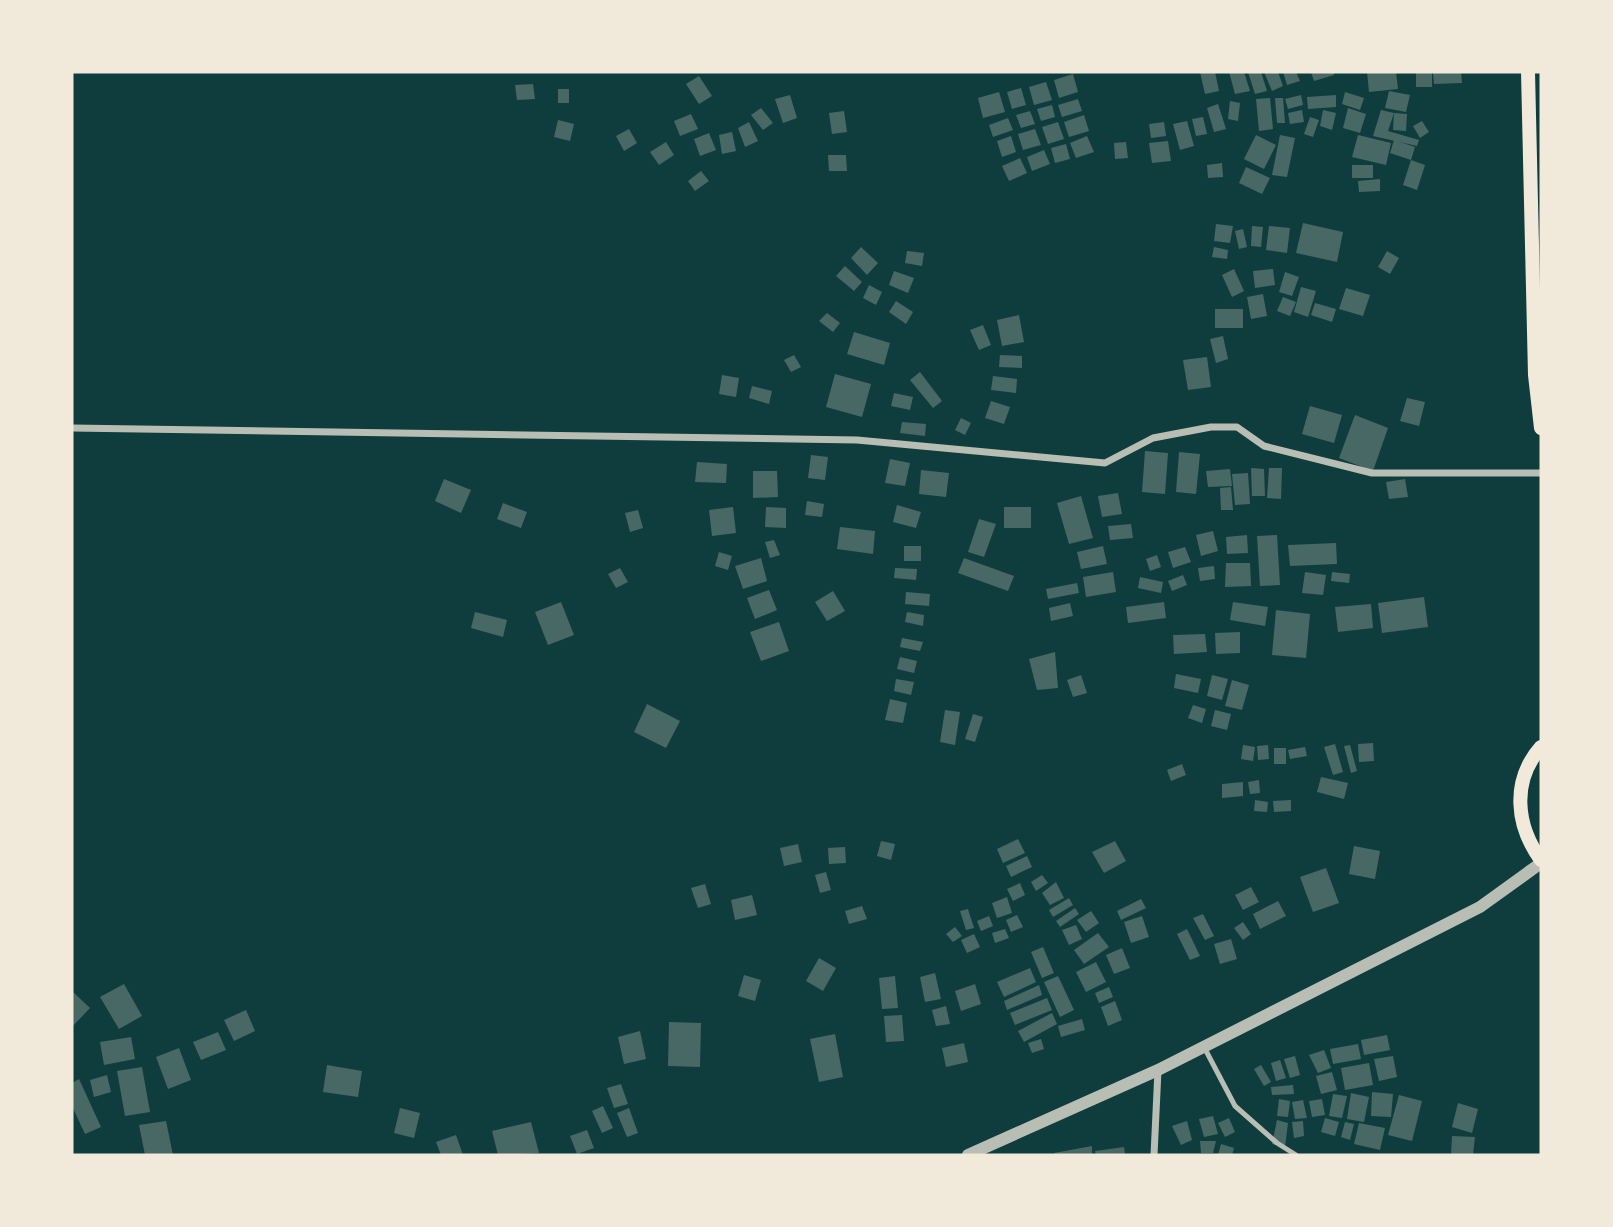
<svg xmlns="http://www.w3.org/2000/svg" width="1613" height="1227" font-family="Overpass,sans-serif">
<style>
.building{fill:#486865}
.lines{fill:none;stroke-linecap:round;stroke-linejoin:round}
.service{stroke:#b8beb3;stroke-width:5}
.minor{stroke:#b8beb3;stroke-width:7}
.tertiary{stroke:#b8beb3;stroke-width:12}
.secondary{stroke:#f1e9da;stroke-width:14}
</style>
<rect width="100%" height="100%" fill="#0f3d3e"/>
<g class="building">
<path d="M1200 72H1215L1219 91 1205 94Z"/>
<path d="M1229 72H1244L1250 91 1235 94Z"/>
<path d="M1248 72H1261L1267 91 1255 94Z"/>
<path d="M1264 72H1278L1283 86 1272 91Z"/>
<path d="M1283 72H1296L1300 81 1287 85Z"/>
<path d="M1311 72H1334V75L1314 81Z"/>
<path d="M1367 72H1396L1398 89 1369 92Z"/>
<rect x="1416" y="72" width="16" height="15"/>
<path d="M1433 72H1461L1462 83 1434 84Z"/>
<path d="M1073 74 1078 92 1059 98 1054 80Z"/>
<path d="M699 76 712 96 699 104 686 84Z"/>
<path d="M1046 82 1052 100 1034 105 1029 87Z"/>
<path d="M533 84 535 99 517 100 515 85Z"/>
<path d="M1021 88 1026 105 1012 109 1007 92Z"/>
<rect x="558" y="89" width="11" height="14"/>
<path d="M1389 91 1410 95 1406 112 1385 108Z"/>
<path d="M999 92 1005 112 983 118 978 98Z"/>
<path d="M1345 92 1364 98 1360 110 1342 104Z"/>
<path d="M790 95 797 118 783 123 775 99Z"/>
<path d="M1301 95 1303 105 1288 109 1285 99Z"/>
<path d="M1336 95V107L1308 109 1307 97Z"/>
<path d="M1270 98 1273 129 1259 131 1256 99Z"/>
<path d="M1275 98H1283L1285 123H1277Z"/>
<path d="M1078 99 1082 111 1062 117 1058 105Z"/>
<path d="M1230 101 1240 103 1238 121 1228 119Z"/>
<path d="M1218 104 1226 129 1214 132 1207 108Z"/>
<path d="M1052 105 1055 117 1041 121 1037 109Z"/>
<path d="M761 108 773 123 763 130 751 115Z"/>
<path d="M1348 108 1366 114 1360 133 1343 128Z"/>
<path d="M1302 110 1304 122 1290 124 1288 113Z"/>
<path d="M1323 110 1336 113 1332 130 1320 126Z"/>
<path d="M1381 110 1394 113 1388 131 1419 140 1417 146 1373 136Z"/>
<path d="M844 111 847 132 832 134 829 113Z"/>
<path d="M1030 111 1035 124 1021 128 1016 115Z"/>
<path d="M1394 113 1407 114 1406 131 1393 130Z"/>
<path d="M691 114 698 129 680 136 674 121Z"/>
<path d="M1084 115 1089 131 1069 137 1064 122Z"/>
<path d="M1203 117 1207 134 1196 136 1192 119Z"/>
<path d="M1310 117 1319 120 1313 137 1304 134Z"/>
<path d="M1008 118 1013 130 993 137 989 125Z"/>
<path d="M558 120 574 124 570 141 554 137Z"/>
<path d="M1187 121 1194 146 1180 150 1173 124Z"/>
<path d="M1422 121 1429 132 1420 138 1413 126Z"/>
<path d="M749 122 758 141 745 147 738 128Z"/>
<path d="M1058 122 1064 139 1048 144 1042 127Z"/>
<path d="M1164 122 1166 136 1151 138 1149 124Z"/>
<path d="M629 129 637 143 624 151 616 136Z"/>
<path d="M1035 129 1041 145 1023 150 1018 134Z"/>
<path d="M732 132 736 151 722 154 719 135Z"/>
<path d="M709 133 716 150 700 156 694 139Z"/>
<path d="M1256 135 1276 145 1264 169 1244 159Z"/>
<path d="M1280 135 1295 138 1287 177 1272 175Z"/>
<path d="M1358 135 1391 143 1386 165 1352 157Z"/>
<path d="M1011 136 1016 152 1002 157 997 141Z"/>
<path d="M1087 136 1094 152 1076 158 1070 143Z"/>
<path d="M1394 140 1415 147 1411 160 1390 153Z"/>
<path d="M1168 141 1171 161 1152 163 1149 143Z"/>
<path d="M666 142 674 155 659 165 650 152Z"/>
<path d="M1126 142 1128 158 1115 159 1114 143Z"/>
<path d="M1066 144 1070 159 1055 163 1051 148Z"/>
<path d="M1044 150 1050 164 1032 171 1027 157Z"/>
<path d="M828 155H846L847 171H829Z"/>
<path d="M1020 158 1027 173 1009 181 1002 166Z"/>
<path d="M1411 160 1425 165 1417 190 1403 185Z"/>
<path d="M1222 163 1223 177 1208 178 1207 165Z"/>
<rect x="1352" y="165" width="21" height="13"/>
<path d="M1246 167 1270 178 1262 194 1239 183Z"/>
<path d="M701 171 709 181 695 191 688 181Z"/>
<path d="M1380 179V191L1359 192 1358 181Z"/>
<path d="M1303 223 1343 232 1337 262 1296 253Z"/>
<path d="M1216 224 1233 226 1230 243 1214 241Z"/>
<path d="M1252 226 1263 227 1261 247 1251 246Z"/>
<path d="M1269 226 1290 228 1287 253 1266 250Z"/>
<path d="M1243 229 1247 247 1239 249 1235 231Z"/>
<path d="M861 247 878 263 867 275 851 258Z"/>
<path d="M1214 247 1228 250 1227 259 1212 257Z"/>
<path d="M907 251 924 253 922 266 905 263Z"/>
<path d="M1387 251 1399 258 1390 274 1378 267Z"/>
<path d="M845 266 862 282 854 291 836 276Z"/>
<path d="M1234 269 1244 291 1232 297 1222 275Z"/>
<path d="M1273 269 1275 285 1255 288 1253 271Z"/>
<path d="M894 271 914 278 908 293 889 285Z"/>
<path d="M1285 272 1299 277 1292 296 1279 292Z"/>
<path d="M869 285 882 292 876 305 863 298Z"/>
<path d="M1301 287 1316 291 1308 317 1294 312Z"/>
<path d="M1346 288 1370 295 1363 316 1339 309Z"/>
<path d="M1263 294 1267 316 1251 319 1247 297Z"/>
<path d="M1283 297 1296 302 1290 316 1277 311Z"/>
<path d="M896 301 913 312 906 324 889 312Z"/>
<path d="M1315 303 1336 309 1332 322 1311 315Z"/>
<rect x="1215" y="309" width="28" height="19"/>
<path d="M827 313 840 323 833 332 819 321Z"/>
<path d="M1019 315 1024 342 1002 346 997 320Z"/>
<path d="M983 325 991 345 979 350 970 330Z"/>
<path d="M854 332 890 343 884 365 847 354Z"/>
<path d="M1223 336 1228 359 1216 363 1210 339Z"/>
<path d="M794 355 801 367 791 372 784 360Z"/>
<path d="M1000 355 1022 356V368L999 367Z"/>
<path d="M1207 357 1211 387 1188 390 1183 360Z"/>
<path d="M920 372 942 401 933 408 910 380Z"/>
<path d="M835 374 871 384 862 417 826 407Z"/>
<path d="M722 375 739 378 736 397 719 394Z"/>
<path d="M993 376 1017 379 1016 393 991 390Z"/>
<path d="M752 386 772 391 769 404 749 398Z"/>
<path d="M894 393 913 397 910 410 891 406Z"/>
<path d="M1407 398 1425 402 1419 426 1400 421Z"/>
<path d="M991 401 1010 407 1004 424 985 418Z"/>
<path d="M1310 406 1342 415 1334 443 1302 434Z"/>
<path d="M1355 415 1388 428 1373 471 1339 458Z"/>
<path d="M961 418 971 423 965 435 955 430Z"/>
<path d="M902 422 926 424 925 436 900 433Z"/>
<path d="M1145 451 1168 453 1165 494 1142 492Z"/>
<path d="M1179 452 1200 454 1196 494 1176 492Z"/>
<path d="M811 455 828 457 825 480 808 478Z"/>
<path d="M890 459 910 463 905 486 885 483Z"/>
<path d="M697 462 727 464 726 483 695 482Z"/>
<path d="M1251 468 1264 469 1265 496H1252Z"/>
<path d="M1269 468H1282L1281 499 1267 498Z"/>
<path d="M1230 469 1232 486 1208 487 1206 471Z"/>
<path d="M921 470 949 473 946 497 919 494Z"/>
<path d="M753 471H777L778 497 753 498Z"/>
<path d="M1248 473 1250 504 1235 505 1232 474Z"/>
<path d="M444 479 471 490 461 513 435 501Z"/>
<path d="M1405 479 1408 497 1389 499 1386 482Z"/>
<path d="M1231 487 1233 510H1221L1220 488Z"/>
<path d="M1118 493 1122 514 1102 517 1098 496Z"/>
<path d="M1081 496 1093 538 1069 544 1057 503Z"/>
<path d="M807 501 824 504 822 517 805 515Z"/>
<path d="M503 503 527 512 521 528 497 519Z"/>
<path d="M897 505 921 512 916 528 893 522Z"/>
<path d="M733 507 736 533 712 536 709 510Z"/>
<path d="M766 507 786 508V528L765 527Z"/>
<rect x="1004" y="507" width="27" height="21"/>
<path d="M638 510 643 528 630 532 625 513Z"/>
<path d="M979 519 996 524 984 557 968 552Z"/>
<path d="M1131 524 1133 538 1110 540 1108 526Z"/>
<path d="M840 527 875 531 873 554 837 549Z"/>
<path d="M1213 531 1218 551 1201 556 1196 535Z"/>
<path d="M1247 535 1248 553 1227 554 1226 537Z"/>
<path d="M1277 535 1280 585 1260 586 1257 536Z"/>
<path d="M774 540 780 555 770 558 765 542Z"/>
<path d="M1336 543 1337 564 1290 566 1288 545Z"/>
<rect x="904" y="546" width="17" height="15"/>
<path d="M1103 546 1107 564 1081 569 1077 552Z"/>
<path d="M1185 547 1191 562 1173 568 1168 552Z"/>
<path d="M719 552 732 556 728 570 715 566Z"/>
<path d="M1157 555 1161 567 1150 571 1146 559Z"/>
<path d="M761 558 767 581 743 589 735 566Z"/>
<path d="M964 558 1014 576 1008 591 958 573Z"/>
<path d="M1226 563H1250L1251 586 1225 587Z"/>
<path d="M1214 566 1215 579 1200 581 1198 568Z"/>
<path d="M620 568 628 582 616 588 608 574Z"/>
<path d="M895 568 917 569 916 580 894 578Z"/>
<path d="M1113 572 1116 592 1086 597 1083 577Z"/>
<path d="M1305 572 1326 575 1323 595 1302 593Z"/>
<path d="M1332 572 1350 574 1349 583 1331 581Z"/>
<path d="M1183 575 1187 585 1172 591 1168 581Z"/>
<path d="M1140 577 1163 582 1161 593 1138 588Z"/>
<path d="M1077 583 1079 593 1048 599 1046 589Z"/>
<path d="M769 590 777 610 755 619 747 598Z"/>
<path d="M833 591 845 611 827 621 815 602Z"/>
<path d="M906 592 930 594 929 606 905 604Z"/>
<path d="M1424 597 1428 627 1382 633 1378 603Z"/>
<path d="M561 602 574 635 548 645 535 612Z"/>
<path d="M1164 602 1166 618 1128 623 1126 607Z"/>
<path d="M1233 602 1268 607 1265 626 1230 620Z"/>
<path d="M1070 603 1073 616 1051 621 1049 608Z"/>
<path d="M1371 604 1373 628 1338 632 1335 607Z"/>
<path d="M1276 610 1310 614 1306 658 1272 655Z"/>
<path d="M475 612 507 620 503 637 471 628Z"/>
<path d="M907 612 924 615 923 626 905 622Z"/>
<path d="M779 622 789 651 761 661 750 632Z"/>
<path d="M1240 632V653L1216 654 1215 633Z"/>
<path d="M1205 634 1207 652 1174 654 1173 635Z"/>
<path d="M902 638 923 642 920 651 900 647Z"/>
<path d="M1055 652 1058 688 1037 690 1029 659Z"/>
<path d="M900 657 917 661 914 673 897 669Z"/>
<path d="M1176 674 1201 679 1198 693 1174 688Z"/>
<path d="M1081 675 1087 693 1073 697 1067 680Z"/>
<path d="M1212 675 1228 679 1222 700 1207 696Z"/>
<path d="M896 679 914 682 911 695 894 691Z"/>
<path d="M1232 680 1249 685 1242 710 1225 706Z"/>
<path d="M890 699 907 703 903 723 885 720Z"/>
<path d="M647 704 680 721 666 748 634 732Z"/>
<path d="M1193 705 1206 709 1202 723 1188 718Z"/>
<path d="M945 710 960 712 955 745 940 742Z"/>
<path d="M1215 710 1231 714 1227 730 1211 726Z"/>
<path d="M973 714 983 717 975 742 965 739Z"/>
<path d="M1373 743 1374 761 1359 762 1358 744Z"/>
<path d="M1335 744 1343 772 1333 775 1324 747Z"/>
<path d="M1243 745 1255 747 1253 761 1241 759Z"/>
<path d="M1268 745 1269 759 1258 760 1257 746Z"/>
<path d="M1350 745 1357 771 1351 773 1344 746Z"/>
<path d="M1305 747 1307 756 1290 759 1288 750Z"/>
<rect x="1274" y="748" width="12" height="16"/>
<path d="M1182 764 1186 775 1171 781 1167 770Z"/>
<path d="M1321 777 1348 783 1344 799 1317 792Z"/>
<path d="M1259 780 1260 793 1250 794 1248 782Z"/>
<path d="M1243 782V796L1222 798V784Z"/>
<path d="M1255 800 1268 802 1267 812 1254 811Z"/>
<path d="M1291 800V811L1274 812 1273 801Z"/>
<path d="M1018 839 1025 853 1003 863 997 849Z"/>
<path d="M881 841 895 844 891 860 877 856Z"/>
<path d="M1115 841 1126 861 1104 873 1092 852Z"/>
<path d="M798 844 802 862 784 866 780 848Z"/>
<path d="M1354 846 1380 851 1375 879 1349 874Z"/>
<path d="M845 847 846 863 829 864 828 848Z"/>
<path d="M1027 856 1032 867 1011 877 1006 866Z"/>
<path d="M1326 868 1339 903 1313 912 1300 877Z"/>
<path d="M826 872 831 890 820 893 815 875Z"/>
<path d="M1042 875 1048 883 1036 891 1031 882Z"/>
<path d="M1056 882 1064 898 1050 905 1042 893Z"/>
<path d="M1020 883 1025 895 1013 901 1007 889Z"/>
<path d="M705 884 711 904 698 908 691 888Z"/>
<path d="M1251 887 1259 902 1243 910 1235 895Z"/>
<path d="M752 895 757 915 735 920 731 900Z"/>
<path d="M1007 897 1012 913 997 918 992 903Z"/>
<path d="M1069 898 1073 905 1053 917 1049 910Z"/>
<path d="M1141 899 1146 908 1121 920 1117 911Z"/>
<path d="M1278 901 1286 916 1260 929 1253 914Z"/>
<path d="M862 906 867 919 849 924 845 911Z"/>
<path d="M1075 908 1079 914 1060 927 1056 921Z"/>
<path d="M968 909 974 928 966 930 960 911Z"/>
<path d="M1091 911 1099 923 1086 932 1077 920Z"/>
<path d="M1203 914 1214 936 1205 940 1193 918Z"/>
<path d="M1017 915 1023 927 1011 932 1006 920Z"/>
<path d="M989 916 993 926 981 931 977 921Z"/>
<path d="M1142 916 1149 937 1131 943 1124 922Z"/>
<path d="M1243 922 1251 934 1243 940 1234 928Z"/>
<path d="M1076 925 1082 939 1069 945 1062 930Z"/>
<path d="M955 927 962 936 953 942 946 934Z"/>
<path d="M1005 929 1009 938 995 943 992 933Z"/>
<path d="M1187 929 1200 956 1190 960 1177 934Z"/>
<path d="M1098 933 1109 947 1084 964 1074 950Z"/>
<path d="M974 934 980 947 967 953 961 940Z"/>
<path d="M1231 939 1237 959 1220 964 1214 944Z"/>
<path d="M1043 947 1054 973 1042 978 1031 952Z"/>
<path d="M1122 948 1130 968 1114 974 1106 955Z"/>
<path d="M819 958 836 968 823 991 806 981Z"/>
<path d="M1096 962 1106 982 1086 992 1076 972Z"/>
<path d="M1030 968 1036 982 1004 997 997 982Z"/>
<path d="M935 973 941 999 925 1002 920 977Z"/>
<path d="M744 975 761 980 755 1001 738 996Z"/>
<path d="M895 976 898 1008 882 1009 879 978Z"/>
<path d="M1058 976 1074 1010 1060 1017 1044 982Z"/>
<path d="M124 984 142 1016 119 1029 100 997Z"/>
<path d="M975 984 981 1004 961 1011 955 991Z"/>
<path d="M1039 985 1042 995 1007 1010 1004 1001Z"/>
<path d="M1109 987 1113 997 1099 1003 1095 993Z"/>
<path d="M72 991 90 1008 72 1027Z"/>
<path d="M1047 998 1052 1010 1015 1025 1010 1013Z"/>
<path d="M1115 1001 1122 1020 1108 1026 1101 1007Z"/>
<path d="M946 1006 950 1024 936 1026 932 1010Z"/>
<path d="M246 1010 255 1031 234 1041 224 1020Z"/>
<path d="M1052 1013 1057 1024 1024 1042 1018 1031Z"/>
<path d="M902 1015 904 1041 886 1042 884 1016Z"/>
<path d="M1082 1019 1085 1030 1061 1037 1058 1026Z"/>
<path d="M669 1022 701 1023 700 1067 668 1066Z"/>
<path d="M640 1031 646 1059 624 1064 618 1037Z"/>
<path d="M218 1032 226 1050 201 1060 193 1042Z"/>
<path d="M835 1034 843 1077 819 1082 810 1039Z"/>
<path d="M1387 1035 1390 1050 1364 1055 1361 1040Z"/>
<path d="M131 1037 135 1059 104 1065 100 1042Z"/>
<path d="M1041 1039 1044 1049 1032 1053 1028 1043Z"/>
<path d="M964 1043 968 1062 946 1067 942 1048Z"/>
<path d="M1358 1044 1361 1059 1333 1064 1330 1049Z"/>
<path d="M179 1048 191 1080 168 1089 156 1057Z"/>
<path d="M1324 1050 1331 1068 1318 1073 1309 1055Z"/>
<path d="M1295 1056 1300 1075 1290 1078 1284 1059Z"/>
<path d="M1393 1056 1397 1077 1379 1081 1374 1059Z"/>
<path d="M1280 1060 1286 1078 1276 1081 1271 1063Z"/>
<path d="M1369 1063 1373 1085 1345 1090 1341 1068Z"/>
<path d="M327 1065 362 1071 358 1097 323 1092Z"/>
<path d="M1261 1065 1271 1082 1264 1086 1254 1069Z"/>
<path d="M142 1067 150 1112 125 1116 117 1071Z"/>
<path d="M1332 1072 1337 1090 1321 1094 1316 1076Z"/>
<path d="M107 1075 111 1092 94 1097 90 1080Z"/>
<path d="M79 1079 101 1127 85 1134 72 1106V1083Z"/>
<path d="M621 1084 628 1104 614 1108 607 1088Z"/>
<path d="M1293 1085 1294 1094 1272 1095 1271 1087Z"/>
<path d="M1372 1092 1393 1094 1391 1117 1371 1116Z"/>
<path d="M1351 1093 1369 1097 1364 1122 1347 1119Z"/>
<path d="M1333 1094 1347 1096 1342 1118 1329 1116Z"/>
<path d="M1399 1095 1422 1101 1412 1141 1388 1135Z"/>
<path d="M1279 1099 1290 1101 1288 1117 1277 1116Z"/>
<path d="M1322 1099 1325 1115 1312 1117 1309 1101Z"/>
<path d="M1303 1100 1307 1118 1295 1119 1292 1102Z"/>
<path d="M1458 1103 1478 1109 1472 1133 1452 1127Z"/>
<path d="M603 1106 613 1128 602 1133 592 1111Z"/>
<path d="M400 1108 420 1113 414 1138 394 1133Z"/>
<path d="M629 1108 638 1133 627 1137 617 1113Z"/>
<path d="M1213 1116 1218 1134 1204 1137 1199 1119Z"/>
<path d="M1229 1118 1235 1132 1225 1137 1218 1123Z"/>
<path d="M1325 1118 1339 1122 1335 1136 1321 1132Z"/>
<path d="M1277 1120 1288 1123 1285 1147 1272 1144Z"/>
<path d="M166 1121 173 1155H145L139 1125Z"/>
<path d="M1187 1121 1192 1140 1181 1145 1172 1126Z"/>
<path d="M1303 1121 1304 1136 1294 1138 1292 1122Z"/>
<path d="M531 1122 539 1153 498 1155 492 1131Z"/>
<path d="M1345 1122 1354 1124 1350 1140 1341 1137Z"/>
<path d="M1359 1123 1385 1128 1380 1150 1354 1144Z"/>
<path d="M587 1130 594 1148 577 1154 570 1136Z"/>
<path d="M456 1135 463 1155H441L436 1142Z"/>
<path d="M1452 1136 1475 1137 1473 1155H1451Z"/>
<path d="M1200 1141H1216L1213 1153H1201Z"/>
<path d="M1221 1144 1234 1148 1232 1155H1218Z"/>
<path d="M1092 1146V1155H1054V1153Z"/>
<path d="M1124 1147 1125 1155H1096L1095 1151Z"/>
</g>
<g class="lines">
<path class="service" d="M1204 1047 1235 1106 1277 1143 1296 1155"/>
<g class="minor">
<path d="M72 428 857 440 1105 463 1153 438 1211 427H1237L1264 446 1372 473H1541"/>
<path d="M1154 1155 1158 1070"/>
</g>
<path class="tertiary" d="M968 1155 1158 1070 1480 907 1541 863"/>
<g class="secondary">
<path d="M1528 72 1535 375 1541 428"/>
<path d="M1541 747C1511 781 1516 826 1541 860"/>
</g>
</g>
<rect width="1613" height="1227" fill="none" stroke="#f1e9da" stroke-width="147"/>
</svg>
